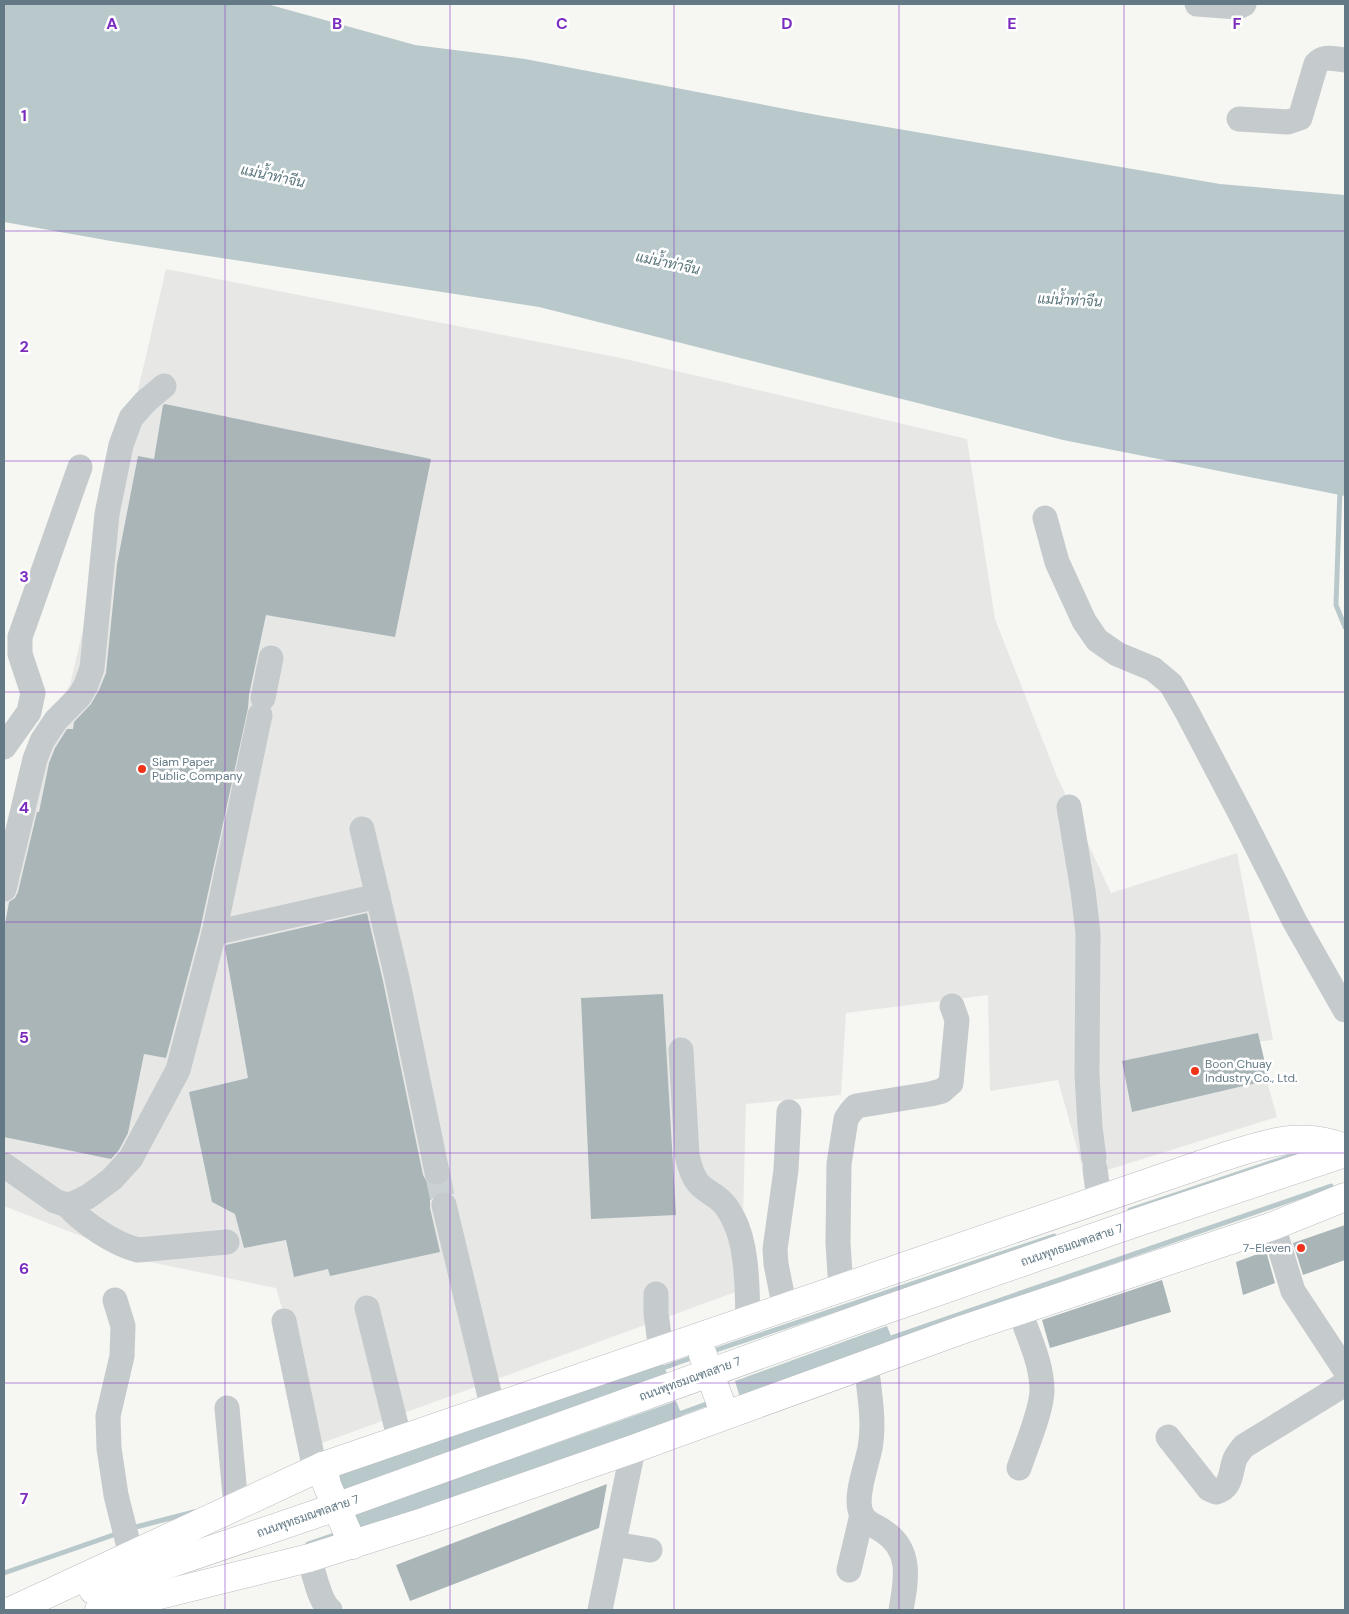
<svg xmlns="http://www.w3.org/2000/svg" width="1349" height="1614" font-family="'DM Sans',Sarabun,sans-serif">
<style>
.built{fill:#e7e8e6}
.water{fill:#b9c9cb}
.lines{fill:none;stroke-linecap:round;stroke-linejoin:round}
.stream{stroke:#b9c9cb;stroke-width:5}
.building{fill:#aab5b8}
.minor-tunnel{stroke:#cad1d2;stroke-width:25;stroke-dasharray:25 12;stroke-linecap:butt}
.major-casing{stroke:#b8bdc0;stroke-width:29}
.minor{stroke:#c5cacc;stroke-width:25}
.major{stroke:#fff;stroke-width:28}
.grid{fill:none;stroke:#7b2cbf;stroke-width:1;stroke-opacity:0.55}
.poi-dot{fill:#f03319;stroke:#fff;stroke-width:2}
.labels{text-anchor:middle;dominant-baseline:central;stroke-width:5;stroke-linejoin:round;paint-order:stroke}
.poi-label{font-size:12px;fill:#637a86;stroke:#fff;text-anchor:start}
.street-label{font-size:12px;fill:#637a86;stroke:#fff}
.water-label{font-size:14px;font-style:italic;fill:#5a767c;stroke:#fff}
.grid-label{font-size:16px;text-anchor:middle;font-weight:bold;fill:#7b2cbf;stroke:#fff;stroke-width:5;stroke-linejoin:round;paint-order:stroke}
</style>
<rect width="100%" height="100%" fill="#f6f6f2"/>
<path class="built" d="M166 269 621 358 967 439 995 619 1056 774 1111 893 1237 853 1273 1040 1256 1042 1277 1117 1085 1177 1058 1080 990 1091 988 995 846 1013 841 1095 746 1104 741 1290 322 1443 276 1288 145 1261 4 1206V860L26 751 70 685Z"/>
<g class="water">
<path d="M4 4H267L415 45 525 59 817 115 1220 184 1345 195V496L1063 440 539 307 111 241 4 222Z"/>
<path d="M887 1326 895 1346 741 1401 735 1381Z"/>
<path d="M659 1360 664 1366 667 1374 341 1493 332 1477Z"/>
<path d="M676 1401 684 1420 358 1532 351 1518 356 1514Z"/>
</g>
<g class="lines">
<g class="stream">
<path d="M1340 489 1336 605 1345 627"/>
<path d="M1130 1210 1294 1155"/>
<path d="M885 1340 1331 1186"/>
<path d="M710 1352 1054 1236"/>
<path d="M660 1369 694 1357"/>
<path d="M676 1415 712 1402"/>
<path d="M132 1528 194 1512"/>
<path d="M308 1544 340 1533"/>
<path d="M4 1573 119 1533"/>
</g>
</g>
<g class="building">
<path d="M165 404 431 459 395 637 266 615 249 695 248 708 200 930 166 1058 144 1054 128 1133 119 1150 111 1159 4 1137V930L9 902 15 898 18 892 37 812H39L49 763 55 748 67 729H73L74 722 91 704 99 690 106 673 117 564 138 456 154 459 163 405Z"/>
<path d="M367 913 383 981 423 1175 427 1182 434 1186 436 1194 430 1200V1208L440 1252 330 1276 328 1269 294 1277 286 1240 244 1248 235 1214 212 1202 189 1092 248 1078 225 948 226 945Z"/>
<path d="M663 994 676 1215 591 1219 581 998Z"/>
<path d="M1258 1033 1269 1080 1132 1112 1122 1061Z"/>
<path d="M1345 1225V1260L1303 1275 1293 1243Z"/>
<path d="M1266 1251 1275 1283 1243 1295 1236 1262Z"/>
<path d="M1162 1280 1171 1312 1050 1348 1042 1320Z"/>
<path d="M607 1484 599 1528 410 1601 396 1565Z"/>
</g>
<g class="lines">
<path class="minor-tunnel" d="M437 1172 444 1205"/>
<g class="major-casing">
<g id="major">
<path d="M703 1355 725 1415"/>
<path d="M323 1466 327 1485 353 1545"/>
<path d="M93 1590 336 1507 876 1313 1135 1223 1345 1153"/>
<path d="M13 1610 323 1466 1220 1158C1264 1144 1300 1130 1345 1148"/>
<path d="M99 1610 309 1558 426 1521 633 1449 964 1329 1273 1226 1345 1197"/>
</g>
</g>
<g class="minor">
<path d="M1197 4 1238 7 1244 4"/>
<path d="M1239 119 1288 122 1300 118 1316 64C1324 55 1334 59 1345 60"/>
<path d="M1045 518 1057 562 1084 621 1097 640 1117 654 1153 669 1171 684 1187 712 1241 815 1295 922 1345 1010"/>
<path d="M263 698 271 658"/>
<path d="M260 715 214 933 378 896"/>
<path d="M4 747 29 712 33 693 20 654V637L80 467"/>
<path d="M1069 807 1083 891 1088 933 1087 1075 1090 1127 1094 1158"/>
<path d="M362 829 397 978 437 1172"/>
<path d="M4 889 35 759 42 741 56 720 79 697 86 685 92 668 107 514 121 445 131 418 145 402 164 386"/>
<path d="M681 1050 687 1155C689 1163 691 1173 696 1180 701 1189 712 1193 720 1200 725 1204 730 1212 733 1218 748 1246 747 1290 748 1320"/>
<path d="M4 1165 55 1201 67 1205 75 1203 89 1196 112 1179 131 1158 178 1070 214 933"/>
<path d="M1095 1169 1099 1199"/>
<path d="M67 1205C83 1223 114 1244 138 1250L227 1242"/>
<path d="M444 1205 493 1409"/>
<path d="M1273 1226 1293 1291 1345 1370"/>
<path d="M841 1289 838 1243 839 1164 846 1119 850 1113 856 1106 930 1094 942 1091 951 1083 957 1020 952 1006"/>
<path d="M656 1294V1313L661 1351"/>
<path d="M115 1300 123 1326 122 1356 108 1416 109 1448 116 1495 131 1555"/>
<path d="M367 1308 400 1441"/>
<path d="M785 1309 776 1264 775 1249 786 1170 789 1112"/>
<path d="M284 1321 315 1470"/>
<path d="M866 1364C869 1390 875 1422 870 1448 867 1465 853 1499 862 1515 866 1523 876 1526 883 1531 913 1550 906 1581 901 1610"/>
<path d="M227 1408 236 1506"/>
<path d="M1168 1437 1209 1489 1216 1492C1232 1488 1230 1472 1235 1459 1237 1454 1241 1450 1244 1446L1345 1384"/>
<path d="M1019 1468C1026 1447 1042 1410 1042 1390 1042 1363 1028 1336 1020 1311"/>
<path d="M614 1544 650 1550"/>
<path d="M309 1558C314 1572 319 1601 330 1610"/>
<path d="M849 1570 862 1515"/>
<path d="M600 1610 633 1449"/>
</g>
<use href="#major" class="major"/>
</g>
<path class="grid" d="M225 4V1610M450 4V1610M674 4V1610M899 4V1610M1124 4V1610M4 231H1345M4 461H1345M4 692H1345M4 922H1345M4 1153H1345M4 1383H1345"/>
<g class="poi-dot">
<circle cx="142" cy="769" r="5"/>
<circle cx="1195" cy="1071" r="5"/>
<circle cx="1301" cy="1248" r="5"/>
</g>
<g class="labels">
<g class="poi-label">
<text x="152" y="762">Siam Paper<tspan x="152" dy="14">Public Company</tspan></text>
<text x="1205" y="1064">Boon Chuay<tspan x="1205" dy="14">Industry Co., Ltd.</tspan></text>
<text x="1291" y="1248" text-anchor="end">7-Eleven</text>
</g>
<g class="street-label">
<text transform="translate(1072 1245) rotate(-19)">ถนนพุทธมณฑลสาย 7</text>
<text transform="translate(690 1379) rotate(-20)">ถนนพุทธมณฑลสาย 7</text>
<text transform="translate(308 1516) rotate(-19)">ถนนพุทธมณฑลสาย 7</text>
</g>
<g class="water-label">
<text transform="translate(273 176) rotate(12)">แม่น้ำท่าจีน</text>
<text transform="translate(668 263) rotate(12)">แม่น้ำท่าจีน</text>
<text transform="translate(1070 300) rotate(3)">แม่น้ำท่าจีน</text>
</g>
</g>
<g class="grid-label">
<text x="112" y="29">A</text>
<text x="337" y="29">B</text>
<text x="562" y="29">C</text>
<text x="787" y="29">D</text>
<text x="1012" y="29">E</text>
<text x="1237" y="29">F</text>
<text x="24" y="121">1</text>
<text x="24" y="352">2</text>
<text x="24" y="582">3</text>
<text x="24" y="813">4</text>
<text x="24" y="1043">5</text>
<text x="24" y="1274">6</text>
<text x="24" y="1504">7</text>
</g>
<rect width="1349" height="1614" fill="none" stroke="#637a86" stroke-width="10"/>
</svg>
